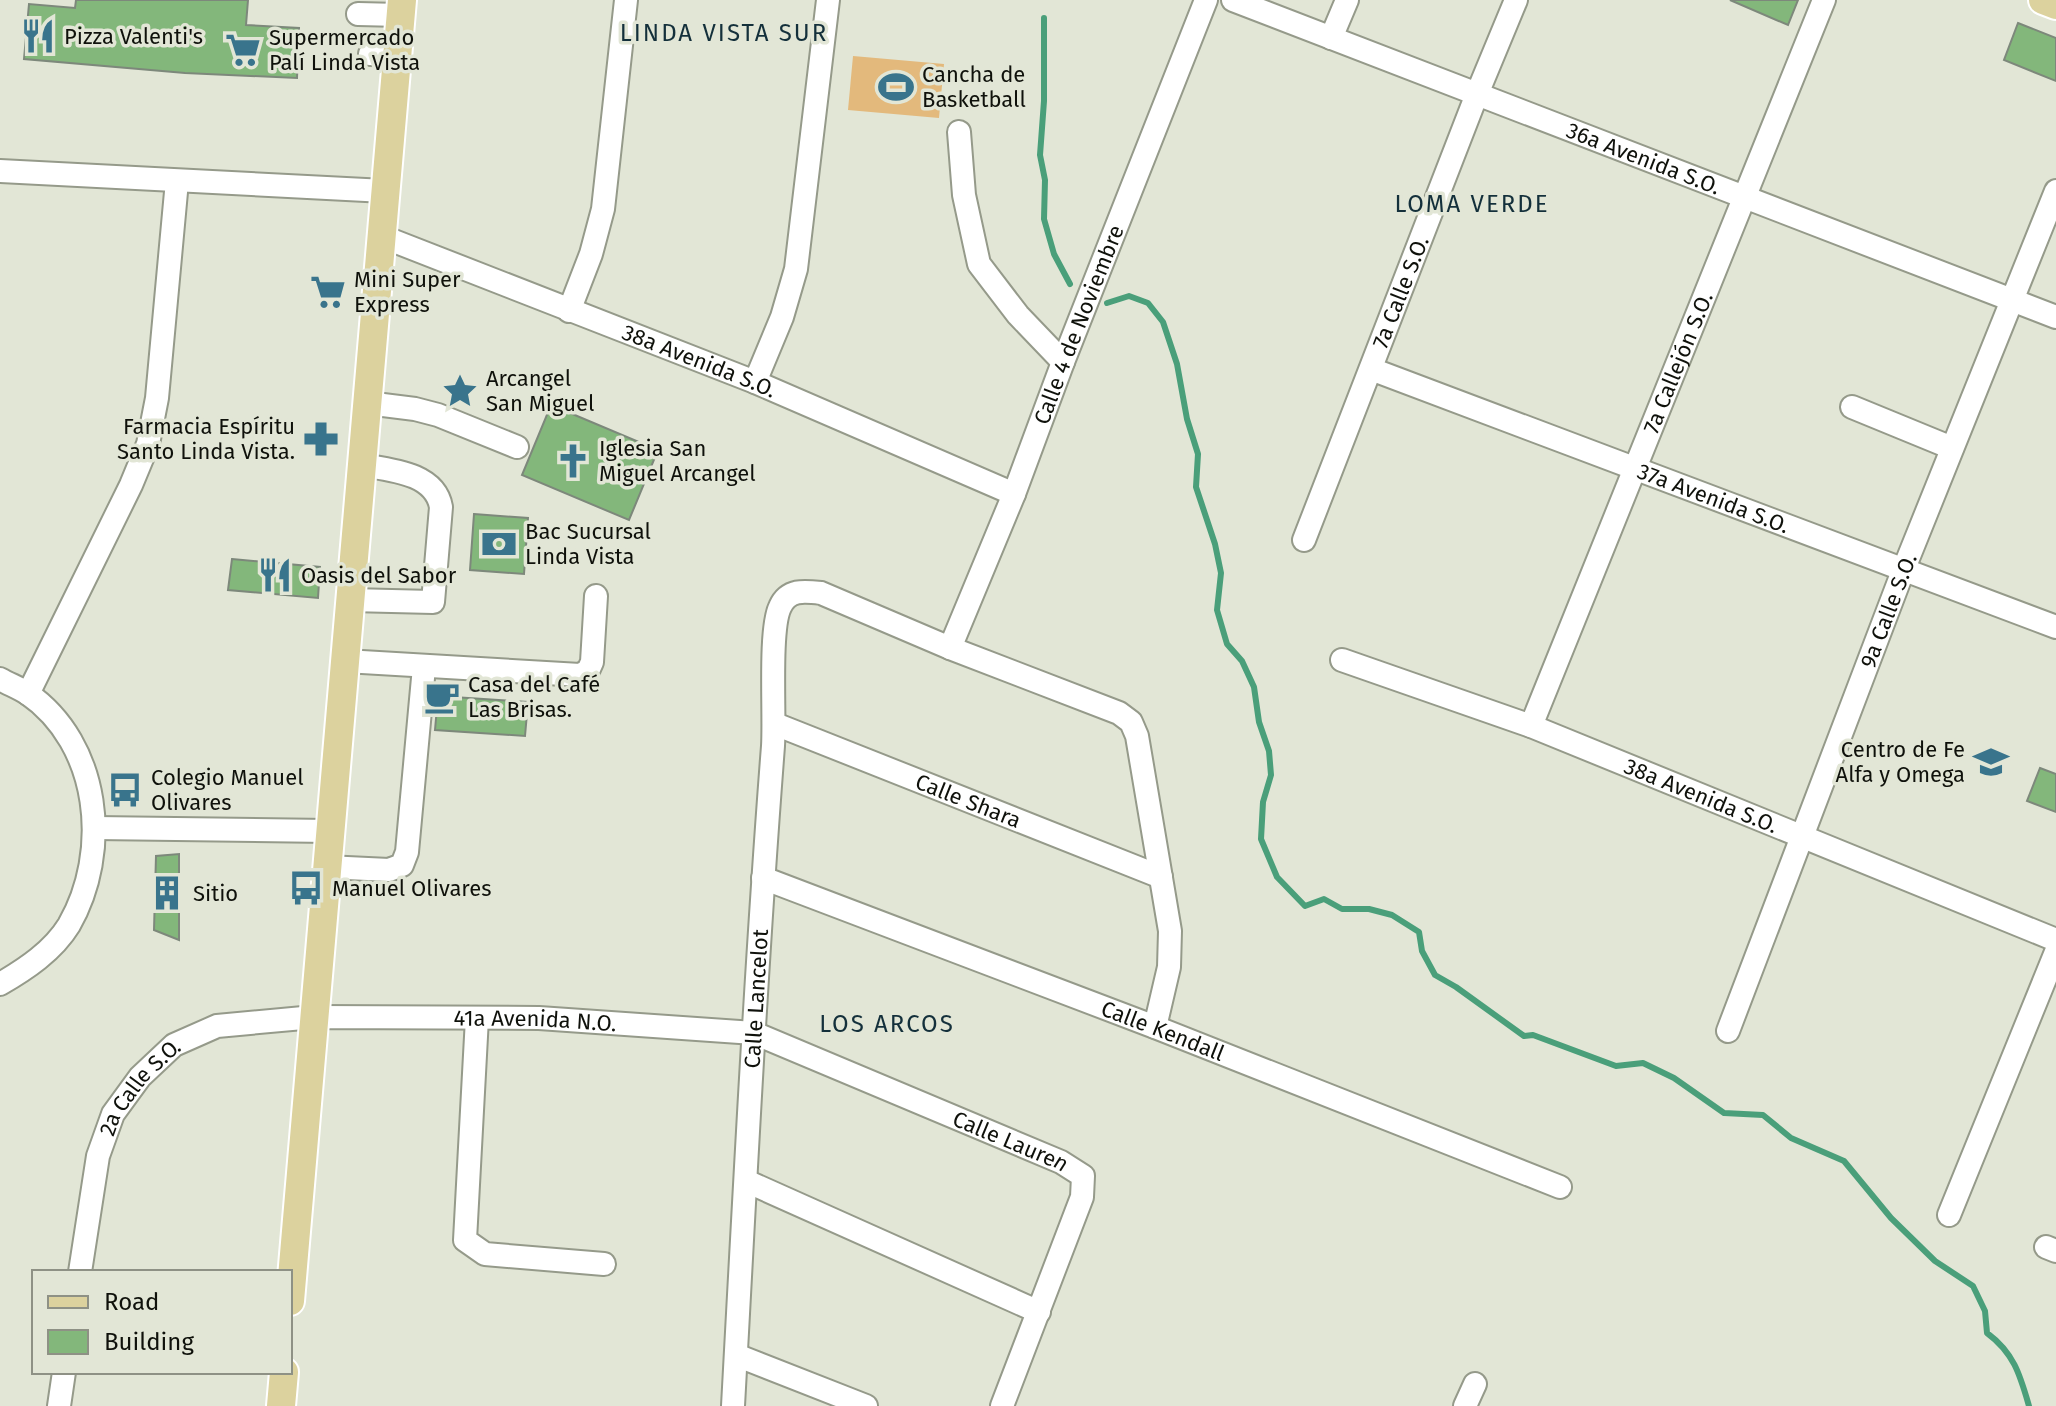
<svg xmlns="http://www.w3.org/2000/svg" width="2056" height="1406" font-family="'Fira Sans',sans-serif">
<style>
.green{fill:#e3b97c}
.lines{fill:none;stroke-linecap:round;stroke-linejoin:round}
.stream{stroke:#4a9f7a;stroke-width:6}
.building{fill:#83b77b;stroke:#7d887b;stroke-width:2}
.minor-casing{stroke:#959a8a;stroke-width:26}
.major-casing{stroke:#fff;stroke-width:32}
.minor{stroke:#fff;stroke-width:22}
.major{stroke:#dcd29e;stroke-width:28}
.labels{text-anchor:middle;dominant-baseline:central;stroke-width:7;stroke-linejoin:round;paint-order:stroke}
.poi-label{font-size:22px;fill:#0f110b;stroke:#e2e6d6;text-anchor:start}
.street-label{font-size:22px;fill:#0f110b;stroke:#e2e6d6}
.neighbourhood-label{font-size:24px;letter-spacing:2px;fill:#14303b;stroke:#e2e6d6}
</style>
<rect width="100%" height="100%" fill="#e2e6d6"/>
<path class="green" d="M853 56 944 64 939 118 848 110Z"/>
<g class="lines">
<g class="stream">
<path d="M1044 18V101L1040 155 1045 180 1044 219 1054 254 1070 284"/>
<path d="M1107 303 1129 296 1148 303 1163 322 1177 364 1187 419 1198 454 1196 487 1215 544 1221 573 1217 610 1227 644 1242 661 1254 687 1259 722 1269 751 1271 775 1263 802 1261 839 1277 877 1305 906 1324 899 1342 909H1369L1392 915 1419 932 1422 951 1435 975 1456 987 1524 1036 1533 1035 1616 1066 1643 1063 1674 1078 1724 1113 1763 1115 1791 1138 1844 1161 1891 1218 1935 1261 1973 1286 1985 1311 1987 1333C2014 1353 2020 1375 2029 1406"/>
</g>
</g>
<g class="building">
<path d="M76 0H248L246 25 299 28 297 78 185 73 24 59 29 4 75 8Z"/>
<path d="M1730 0H1798L1788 25Z"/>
<path d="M2018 23 2056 38V81L2004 60Z"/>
<path d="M551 405 658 450 629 520 522 475Z"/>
<path d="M474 514 528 518 524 574 470 570Z"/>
<path d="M232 559 320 567 318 598 228 590Z"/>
<path d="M438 696 528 702 525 736 435 730Z"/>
<path d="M2040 768 2056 774V812L2027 801Z"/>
<path d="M179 854V940L154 930 156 856Z"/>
</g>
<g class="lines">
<g class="minor-casing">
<g id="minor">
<path id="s1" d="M1233 0 2056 317"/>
<path d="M358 14 400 15"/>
<path d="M1331 38 1347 0"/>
<path d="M370 54 397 55"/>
<path d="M959 132 964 195 979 264 1018 315 1063 362"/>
<path d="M0 171 385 191"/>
<path id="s2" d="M381 236 755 382 1014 494"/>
<path d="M569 311 591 254 603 209 626 0"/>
<path id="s3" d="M1371 369 2056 627"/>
<path d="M755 382 782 317 796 269 828 0"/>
<path d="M367 403 415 409 438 415 517 447"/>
<path d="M1852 407 1952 448"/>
<path id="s4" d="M1304 540 1477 94 1516 0"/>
<path d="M350 600 433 602 441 507C435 473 391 470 362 465"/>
<path id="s5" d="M950 648 1014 494 1063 362 1206 0"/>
<path id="s6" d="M1342 660 1531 726 2056 940"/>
<path d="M345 661 580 675 588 671 592 662 596 596"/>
<path d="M0 679C9 684 19 688 27 693 101 744 111 852 69 925 53 951 26 969 0 984"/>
<path d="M28 694 131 485 148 444 157 398 177 181"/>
<path id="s7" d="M775 724 1161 877"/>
<path id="s8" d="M1531 726 1824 0"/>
<path d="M95 828 329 831"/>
<path d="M326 867 389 870 402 865 407 852 424 667"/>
<path id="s9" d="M763 878 1155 1027 1560 1187"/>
<path d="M477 1018 465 1240 485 1254 604 1264"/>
<path id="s10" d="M1728 1031 1903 571 2056 191"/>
<path d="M746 1181 1039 1312"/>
<path d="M1949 1215 2056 952"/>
<path d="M2046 1247 2056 1251"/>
<path id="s11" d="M80 1272 98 1156 113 1114 140 1077 174 1045 217 1026 314 1017 539 1018 754 1033 1061 1162 1083 1176 1082 1197 1002 1406"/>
<path d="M736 1355 866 1406"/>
<path d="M59 1406 64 1372"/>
<path id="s12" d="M733 1406C745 1186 756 966 773 746 775 715 769 630 780 607 788 589 804 591 821 593L950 648 1119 713 1131 722 1137 736 1170 931 1169 967 1155 1027"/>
<path d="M1465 1406 1475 1384"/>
</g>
</g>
<g class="major-casing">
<g id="major">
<path d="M2043 0 2056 5"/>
<path d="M290 1301 402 0"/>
<path d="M281 1406 284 1372"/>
</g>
</g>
<use href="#minor" class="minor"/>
<use href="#major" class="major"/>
</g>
<defs>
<g id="restaurant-bare" transform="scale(2.76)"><path d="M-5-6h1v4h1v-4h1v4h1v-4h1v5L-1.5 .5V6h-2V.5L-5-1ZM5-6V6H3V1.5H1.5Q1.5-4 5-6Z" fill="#39748c" stroke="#e2e6d6" stroke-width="2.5" paint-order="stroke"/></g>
<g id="supermarket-bare" transform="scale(2.76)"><path d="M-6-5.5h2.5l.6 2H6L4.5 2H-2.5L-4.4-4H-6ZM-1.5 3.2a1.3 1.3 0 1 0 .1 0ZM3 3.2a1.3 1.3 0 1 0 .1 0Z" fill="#39748c" stroke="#e2e6d6" stroke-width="2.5" paint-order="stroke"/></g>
<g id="stadium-bare" transform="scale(2.76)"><path d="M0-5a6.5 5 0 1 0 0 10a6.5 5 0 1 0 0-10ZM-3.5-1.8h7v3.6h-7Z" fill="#39748c" stroke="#e2e6d6" stroke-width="2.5" paint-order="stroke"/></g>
<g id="sight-bare" transform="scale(2.76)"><path d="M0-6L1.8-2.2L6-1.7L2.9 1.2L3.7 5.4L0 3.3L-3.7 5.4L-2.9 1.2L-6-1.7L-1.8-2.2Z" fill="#39748c" stroke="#e2e6d6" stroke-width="2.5" paint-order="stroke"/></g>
<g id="pharmacy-bare" transform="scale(2.76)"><path d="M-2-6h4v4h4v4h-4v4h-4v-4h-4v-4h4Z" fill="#39748c" stroke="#e2e6d6" stroke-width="2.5" paint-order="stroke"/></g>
<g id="church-bare" transform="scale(2.76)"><path d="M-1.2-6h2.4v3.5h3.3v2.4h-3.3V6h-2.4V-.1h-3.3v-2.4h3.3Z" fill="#39748c" stroke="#e2e6d6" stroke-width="2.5" paint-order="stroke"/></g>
<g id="bank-bare" transform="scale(2.76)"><path d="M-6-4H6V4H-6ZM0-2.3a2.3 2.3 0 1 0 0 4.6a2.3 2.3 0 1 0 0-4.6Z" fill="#39748c" stroke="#e2e6d6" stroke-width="2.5" paint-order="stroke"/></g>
<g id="cafe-bare" transform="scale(2.76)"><path d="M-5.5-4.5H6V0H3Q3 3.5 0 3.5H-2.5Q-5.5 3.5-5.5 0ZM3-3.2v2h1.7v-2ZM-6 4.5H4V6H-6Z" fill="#39748c" stroke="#e2e6d6" stroke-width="2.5" paint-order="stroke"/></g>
<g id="school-bare" transform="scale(2.76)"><path d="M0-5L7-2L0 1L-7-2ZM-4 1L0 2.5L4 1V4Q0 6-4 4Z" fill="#39748c" stroke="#e2e6d6" stroke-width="2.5" paint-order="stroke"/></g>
<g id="bus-bare" transform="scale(2.76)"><path d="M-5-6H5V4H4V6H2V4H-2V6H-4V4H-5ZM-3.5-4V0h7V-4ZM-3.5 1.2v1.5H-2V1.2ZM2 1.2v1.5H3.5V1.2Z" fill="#39748c" stroke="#e2e6d6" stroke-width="2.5" paint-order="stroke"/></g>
<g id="building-bare" transform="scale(2.76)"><path d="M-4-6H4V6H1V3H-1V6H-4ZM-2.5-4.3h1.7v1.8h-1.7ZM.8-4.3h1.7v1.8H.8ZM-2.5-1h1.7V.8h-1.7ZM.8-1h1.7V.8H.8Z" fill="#39748c" stroke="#e2e6d6" stroke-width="2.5" paint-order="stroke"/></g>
</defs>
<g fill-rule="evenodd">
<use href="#restaurant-bare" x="38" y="36"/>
<use href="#supermarket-bare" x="243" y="50"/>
<use href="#stadium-bare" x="896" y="87"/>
<use href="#supermarket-bare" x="328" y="292"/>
<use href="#sight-bare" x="460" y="391"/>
<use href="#pharmacy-bare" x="321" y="439"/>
<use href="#church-bare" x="573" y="461"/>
<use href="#bank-bare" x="499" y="544"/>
<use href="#restaurant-bare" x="275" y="575"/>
<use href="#cafe-bare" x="442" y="697"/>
<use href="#school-bare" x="1991" y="762"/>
<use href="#bus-bare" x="125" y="790"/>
<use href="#bus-bare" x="306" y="888"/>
<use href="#building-bare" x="167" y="893"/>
</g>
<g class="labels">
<g class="poi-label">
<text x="64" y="36">Pizza Valenti's</text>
<text x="269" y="37">Supermercado<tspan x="269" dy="25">Palí Linda Vista</tspan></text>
<text x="922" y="74">Cancha de<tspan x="922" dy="25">Basketball</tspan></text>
<text x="354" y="279">Mini Super<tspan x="354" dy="25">Express</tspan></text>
<text x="486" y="378">Arcangel<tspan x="486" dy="25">San Miguel</tspan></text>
<text x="295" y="426" text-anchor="end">Farmacia Espíritu<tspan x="295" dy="25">Santo Linda Vista.</tspan></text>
<text x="599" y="448">Iglesia San<tspan x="599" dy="25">Miguel Arcangel</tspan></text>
<text x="525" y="531">Bac Sucursal<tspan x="525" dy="25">Linda Vista</tspan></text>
<text x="301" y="575">Oasis del Sabor</text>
<text x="468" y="684">Casa del Café<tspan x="468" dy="25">Las Brisas.</tspan></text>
<text x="1965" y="749" text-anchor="end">Centro de Fe<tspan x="1965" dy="25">Alfa y Omega</tspan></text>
<text x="151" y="777">Colegio Manuel<tspan x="151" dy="25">Olivares</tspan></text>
<text x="332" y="888">Manuel Olivares</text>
<text x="193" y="893">Sitio</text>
</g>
<g class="street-label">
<text stroke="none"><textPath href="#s1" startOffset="440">36a Avenida S.O.</textPath></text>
<text stroke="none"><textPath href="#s4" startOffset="266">7a Calle S.O.</textPath></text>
<text stroke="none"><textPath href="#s5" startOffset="348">Calle 4 de Noviembre</textPath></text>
<text stroke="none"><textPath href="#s2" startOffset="342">38a Avenida S.O.</textPath></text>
<text stroke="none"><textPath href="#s8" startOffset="392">7a Callejón S.O.</textPath></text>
<text stroke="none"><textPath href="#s3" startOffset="366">37a Avenida S.O.</textPath></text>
<text stroke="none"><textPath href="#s10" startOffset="450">9a Calle S.O.</textPath></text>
<text stroke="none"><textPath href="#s6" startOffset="384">38a Avenida S.O.</textPath></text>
<text stroke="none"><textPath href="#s7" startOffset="208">Calle Shara</textPath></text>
<text stroke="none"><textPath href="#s12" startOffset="408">Calle Lancelot</textPath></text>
<text stroke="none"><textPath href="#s11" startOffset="620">41a Avenida N.O.</textPath></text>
<text stroke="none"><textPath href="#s9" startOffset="428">Calle Kendall</textPath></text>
<text stroke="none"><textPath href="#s11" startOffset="200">2a Calle S.O.</textPath></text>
<text stroke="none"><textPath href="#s11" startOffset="1118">Calle Lauren</textPath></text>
</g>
<g class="neighbourhood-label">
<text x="724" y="33">LINDA VISTA SUR</text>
<text x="1472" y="204">LOMA VERDE</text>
<text x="887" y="1024">LOS ARCOS</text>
</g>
</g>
<rect x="32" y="1270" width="260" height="104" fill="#e2e6d6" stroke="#8e9185" stroke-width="2"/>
<rect x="48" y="1296" width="40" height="12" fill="#dcd29e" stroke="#8e9185" stroke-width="2"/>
<text x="104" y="1310" font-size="24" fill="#0f110b">Road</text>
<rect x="48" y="1330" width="40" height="24" fill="#83b77b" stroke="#8e9185" stroke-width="2"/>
<text x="104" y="1350" font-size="24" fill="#0f110b">Building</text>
</svg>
